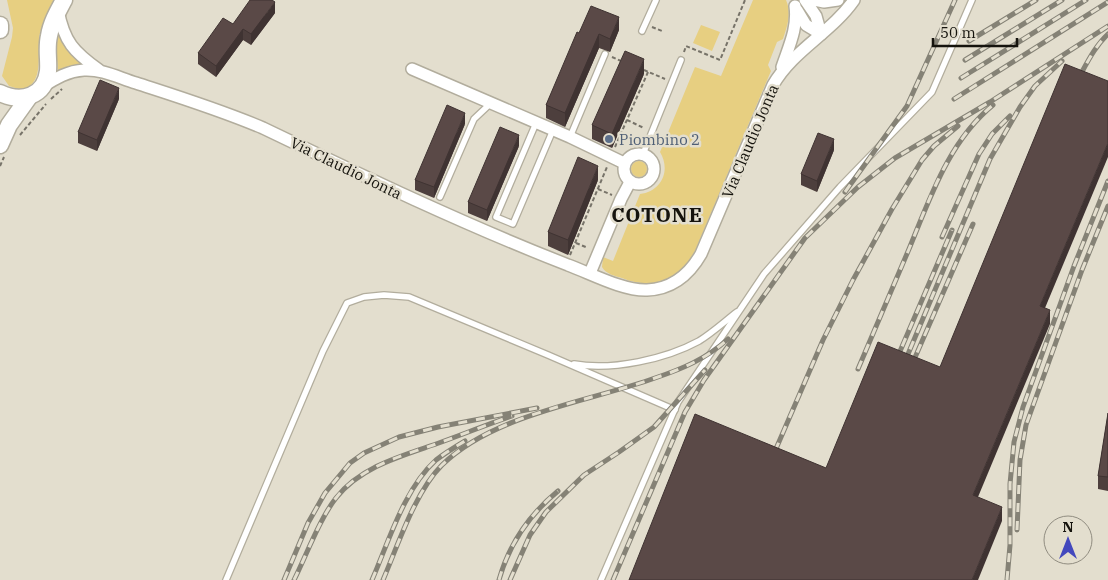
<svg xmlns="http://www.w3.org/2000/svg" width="1108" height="580" font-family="'IBM Plex Serif',serif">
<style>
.green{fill:#e7cf81}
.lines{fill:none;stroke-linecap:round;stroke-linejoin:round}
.service-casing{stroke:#b2ad9d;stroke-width:8}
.minor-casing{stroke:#b2ad9d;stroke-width:14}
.secondary-casing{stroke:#b2ad9d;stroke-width:19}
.path{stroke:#777369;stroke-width:2;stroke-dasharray:4 2.5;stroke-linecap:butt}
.service{stroke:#fff;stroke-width:5.5}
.minor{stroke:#fff;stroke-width:11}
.secondary{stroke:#fff;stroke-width:16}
.rail-casing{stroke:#858276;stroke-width:5}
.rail{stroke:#e3dece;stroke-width:3;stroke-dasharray:9;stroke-linecap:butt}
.wall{fill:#4d3f3d}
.shaded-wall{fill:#3f3332}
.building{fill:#5a4947;stroke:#3f3332}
.service-dot{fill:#5c6f8a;stroke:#e3dece;stroke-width:2}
.labels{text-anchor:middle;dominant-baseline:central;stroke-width:5;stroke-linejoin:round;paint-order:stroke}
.service-label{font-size:15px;fill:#4e5e75;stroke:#e3dece;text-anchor:start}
.street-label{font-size:15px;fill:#15130d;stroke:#e3dece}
.district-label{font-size:20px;font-weight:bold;letter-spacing:1px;fill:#15130d;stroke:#e3dece}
</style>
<rect width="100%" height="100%" fill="#e3dece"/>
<g class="green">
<path d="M7 0H54C48 10 43 21 40 33 36 52 46 83 22 90L9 86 2 76 12 37 13 28Z"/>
<path d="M753 0H786C792 14 787 26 783 39L777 42 768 65 771 71 695 251C679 280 654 291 622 278 615 276 606 274 602 267L603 257 613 261 640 194C662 191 671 170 660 152L695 67 721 76Z"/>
<path d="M701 25 720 32 712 51 693 43Z"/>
<path d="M58 34 67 49 83 65 58 72 56 48Z"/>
<circle cx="639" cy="169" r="8"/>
</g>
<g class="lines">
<g class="service-casing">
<g id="service">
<path d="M642 31 656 0"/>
<path d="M536 123 496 217 513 224 553 130"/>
<path d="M570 137 605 54"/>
<path d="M643 154 681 60"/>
<path d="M440 197 474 119 491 103"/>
<path d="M574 364C612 371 666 359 699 341 712 333 724 322 737 312"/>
<path d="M226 580 323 351 347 303 364 297 384 295 409 297 548 355 675 410"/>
<path d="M601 580 678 402 764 274 840 187 932 92 972 0"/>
</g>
</g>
<g class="minor-casing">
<g id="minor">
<path d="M805 0 816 16 821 34"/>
<path d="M814 0 824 2 838 0"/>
<path d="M58 10C64 42 74 52 99 70"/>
<path d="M797 10 806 25 821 34"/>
<path d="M782 67C789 46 798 28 795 6"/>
<path d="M412 69 570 137 624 163"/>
<path d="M42 87C56 78 68 71 84 70 103 69 119 78 136 83 179 97 221 110 263 128 363 176 463 224 568 265 590 273 623 291 647 290 671 289 689 275 701 254L773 85C793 50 831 33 854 0"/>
<circle cx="639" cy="169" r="15"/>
<path d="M590 273 621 199 630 182"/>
</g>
</g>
<g class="secondary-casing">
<g id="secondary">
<path d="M0 25V30"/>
<path d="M0 93C21 103 45 97 48 71 49 60 46 48 49 36 51 23 58 11 64 0"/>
<path d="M0 145 9 125 29 97"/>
</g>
</g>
<g class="path">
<path d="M652 27 662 31"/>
<path d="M684 52 686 46 720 60 745 0"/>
<path d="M612 57 621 61"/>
<path d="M644 70 665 79"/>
<path d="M51 99 62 89"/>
<path d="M627 120 644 128"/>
<path d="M20 135 46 104"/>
<path d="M615 147 648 72"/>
<path d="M0 166 4 157"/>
<path d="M598 189 612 195"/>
<path d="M576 243 588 248"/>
<path d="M570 255 607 167"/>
</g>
<use href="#service" class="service"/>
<use href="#minor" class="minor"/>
<use href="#secondary" class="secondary"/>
<g class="rail-casing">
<g id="rail">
<path d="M969 41 1036 0"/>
<path d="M965 60 1062 0"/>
<path d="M961 78 1086 0"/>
<path d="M1078 79C1087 63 1095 46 1108 34"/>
<path d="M954 99 1108 2"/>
<path d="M845 192 907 106 955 0"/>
<path d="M942 237 979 154 992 134 1010 116"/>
<path d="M895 363 952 230"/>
<path d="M903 366 990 159 1020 107 1035 86 1062 61"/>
<path d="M858 369C875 329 892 289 909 249 930 198 949 141 993 105"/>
<path d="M910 369 973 224"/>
<path d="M775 451 823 340 853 280 892 209 922 160 934 146 958 126"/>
<path d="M1017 530 1020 460 1026 425 1082 270 1108 206"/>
<path d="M284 580 308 523 325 493 350 463 364 453 399 437 438 427 537 408"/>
<path d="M294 580C306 556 320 518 336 498 360 467 401 456 436 444 461 435 486 425 512 416"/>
<path d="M372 580C389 541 404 489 436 460 445 453 455 447 465 441"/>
<path d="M383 580C398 545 415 492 442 465 494 414 588 402 655 378 682 369 706 359 728 339"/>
<path d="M499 580C509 544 530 514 558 491"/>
<path d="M510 580 530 535 546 512 584 475 619 452 654 427 705 370"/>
<path d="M613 580 685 412 704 380 805 238 858 187 895 158 990 102 1108 26"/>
<path d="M1007 580 1010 545V484L1014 442 1023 407 1074 266 1108 181"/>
</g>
</g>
<use href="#rail" class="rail"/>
</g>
<g class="wall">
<path d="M275 13 251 45 243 40 216 77 198 64V53L233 24Z"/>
<path d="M619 30 610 52 599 48 565 127 546 118V105L579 33Z"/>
<path d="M644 74 612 148 592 139V125Z"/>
<path d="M119 99 97 151 78 143V132Z"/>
<path d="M465 124 434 198 415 190V180Z"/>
<path d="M519 146 487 221 468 213V202Z"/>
<path d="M834 150 817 192 801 185V174Z"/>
<path d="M598 180 568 255 548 246V232Z"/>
<path d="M1108 413V491L1098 489V476Z"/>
</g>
<g class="shaded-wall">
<path d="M275 2V13L251 45V34Z"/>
<path d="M619 17V30L610 52V39Z"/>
<path d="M243 29V40L216 77V66Z"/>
<path d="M599 34V48L565 127V113Z"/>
<path d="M644 59V74L612 148V134Z"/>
<path d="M119 88V99L97 151V140Z"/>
<path d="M465 113V124L434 198V187Z"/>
<path d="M519 135V146L487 221V210Z"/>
<path d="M834 139V150L817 192V181Z"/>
<path d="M1108 143V157L1040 320V306Z"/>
<path d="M598 166V180L568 255V240Z"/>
<path d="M1050 310V324L973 509V495Z"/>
<path d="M1002 507V521L978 580H972Z"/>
</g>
<g class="building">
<path d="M250 0H272L275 2 251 34 243 29 216 66 198 53 223 18 233 24Z"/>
<path d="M591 6 619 17 610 39 599 34 565 113 546 105 577 32 579 33Z"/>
<path d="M625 51 644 59 612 134 592 125Z"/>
<path d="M1065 64 1108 81V143L1040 306 1050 310 973 495 1002 507 972 580H629L695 414 826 468 878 342 940 367Z"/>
<path d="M100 80 119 88 97 140 78 132Z"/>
<path d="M447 105 465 113 434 187 415 180Z"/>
<path d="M500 127 519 135 487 210 468 202Z"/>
<path d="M818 133 834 139 817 181 801 174Z"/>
<path d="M578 157 598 166 568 240 548 232Z"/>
<path d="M1108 413V477L1098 476Z"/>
</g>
<circle class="service-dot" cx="609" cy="139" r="5"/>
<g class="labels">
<g class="service-label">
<text x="619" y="139">Piombino 2</text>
</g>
<g class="street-label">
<text transform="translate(750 141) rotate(-67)">Via Claudio Jonta</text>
<text transform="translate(346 168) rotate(26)">Via Claudio Jonta</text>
</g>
<g class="district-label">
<text x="657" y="214">COTONE</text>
</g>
</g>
<g transform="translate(1068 540)"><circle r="24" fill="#e3dece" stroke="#918d81"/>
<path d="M0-4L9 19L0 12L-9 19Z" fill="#4348bd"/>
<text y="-8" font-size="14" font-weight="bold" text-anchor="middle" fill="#15130d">N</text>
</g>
<path d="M933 38v8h84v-8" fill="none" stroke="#15130d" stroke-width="2.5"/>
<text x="940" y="38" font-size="15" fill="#15130d" stroke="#e3dece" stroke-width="4" paint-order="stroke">50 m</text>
</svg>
